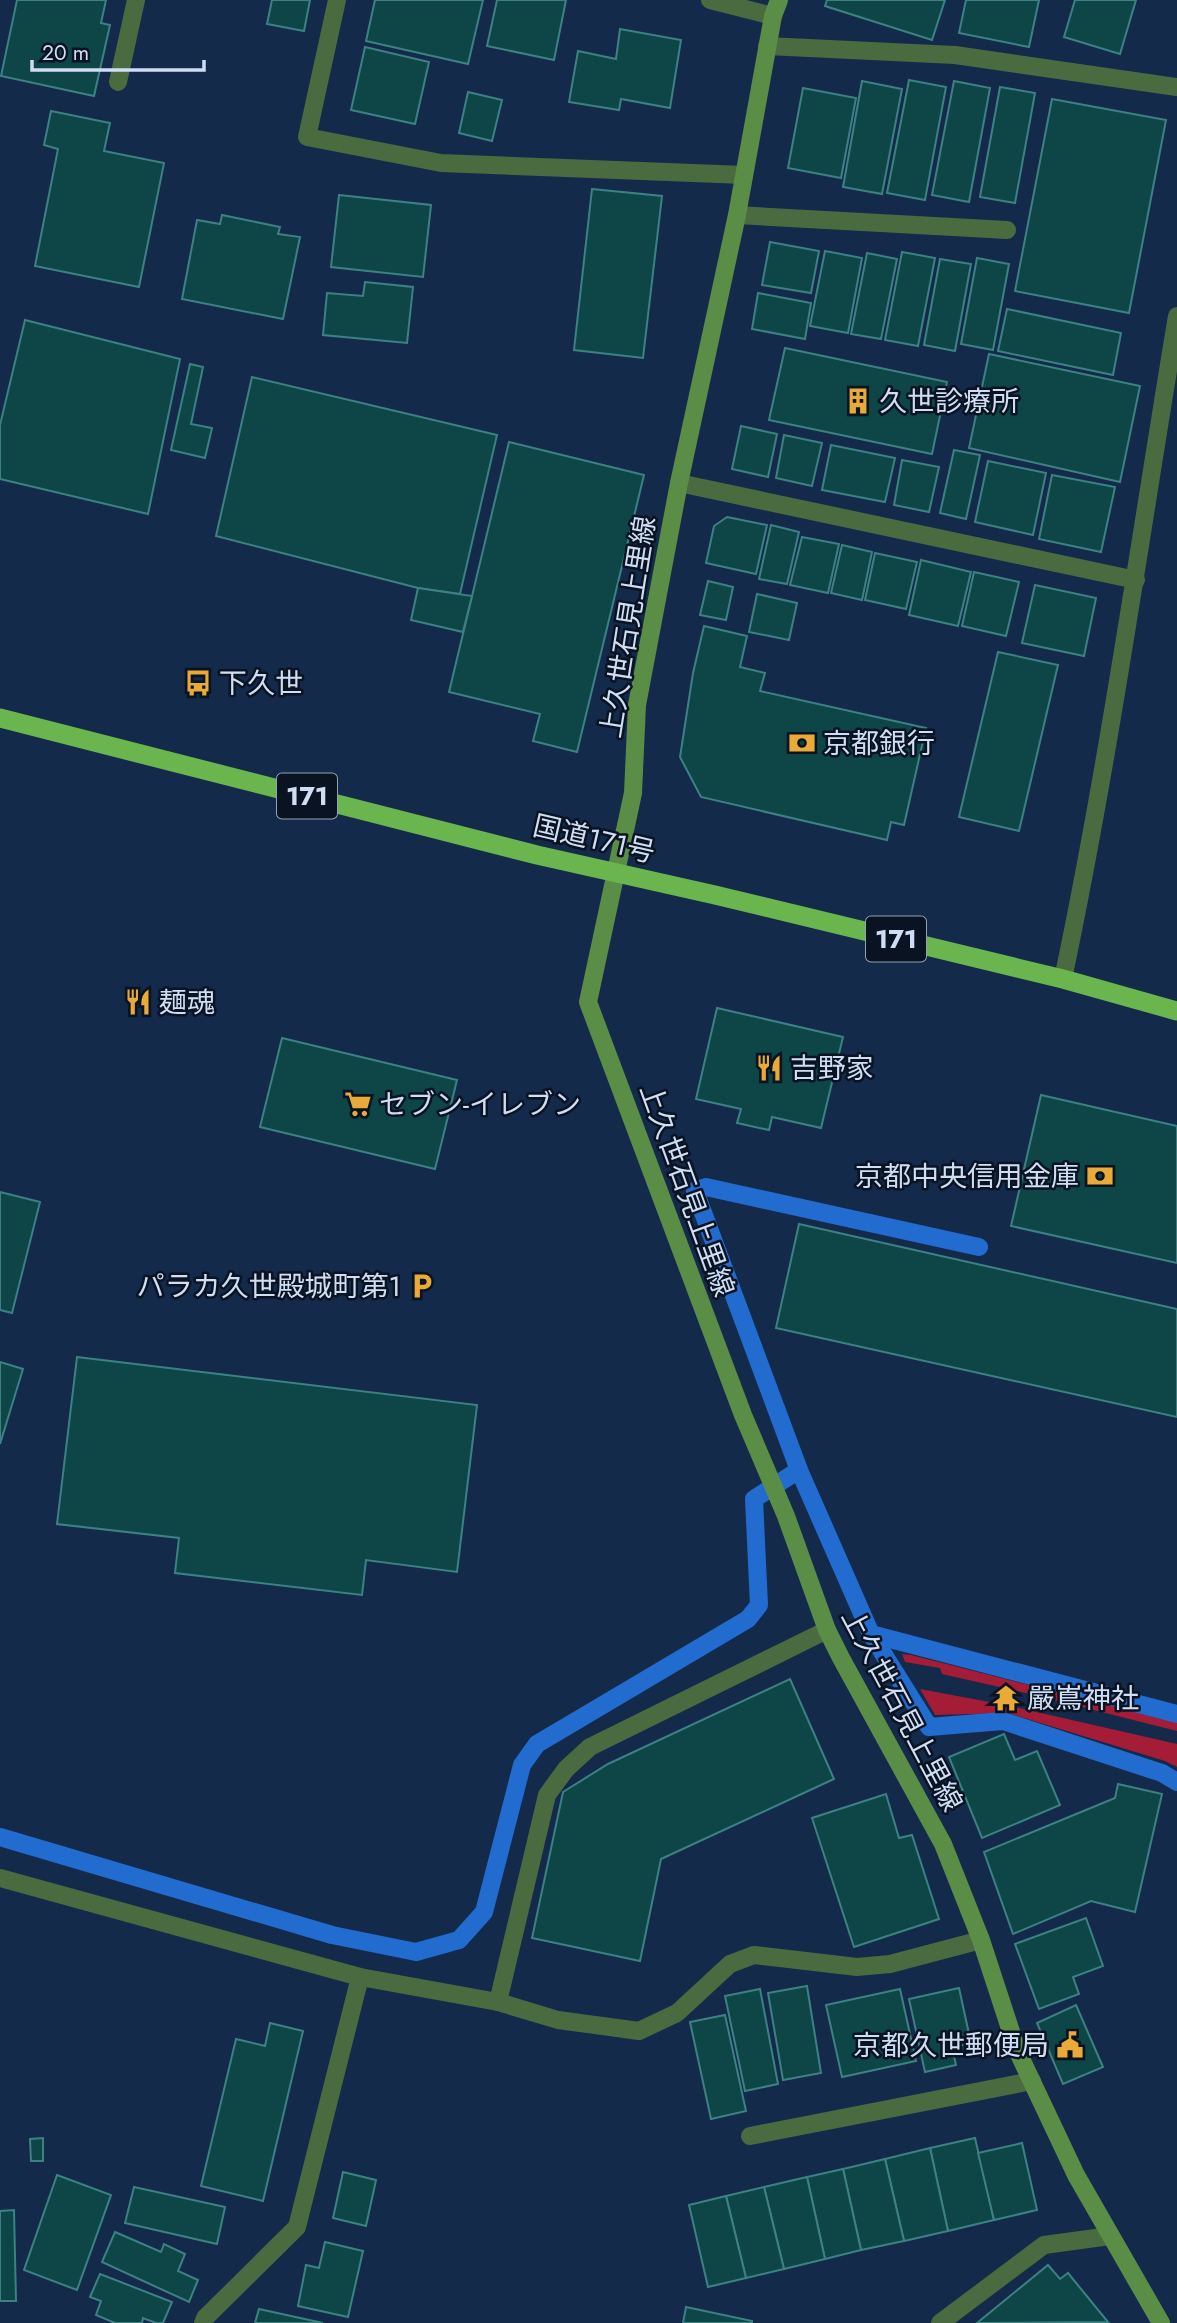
<svg xmlns="http://www.w3.org/2000/svg" width="1177" height="2323" font-family="Jost,'Noto Sans JP',sans-serif">
<style>
.forest{fill:#a41c35}
.lines{fill:none;stroke-linecap:round;stroke-linejoin:round}
.stream{stroke:#236ccf;stroke-width:18}
.building{fill:#0e4547;stroke:#3d8183;stroke-width:2}
.service{stroke:#4a6a3f;stroke-width:18}
.minor{stroke:#4a6a3f;stroke-width:18}
.secondary{stroke:#5a8e47;stroke-width:18}
.trunk{stroke:#6bb54e;stroke-width:19}
.labels{text-anchor:middle;dominant-baseline:central;stroke-width:5;stroke-linejoin:round;paint-order:stroke}
.shield{fill:#091322;stroke:#94a1b5;stroke-width:2}
.shield-label{font-size:26px;font-weight:bold;fill:#cfdef4}
.poi-label{font-size:28px;fill:#cfdef4;stroke:#091322;text-anchor:start}
.street-label{font-size:28px;fill:#cfdef4;stroke:#091322}
</style>
<rect width="100%" height="100%" fill="#132a4b"/>
<g class="forest">
<path d="M902 1654 911 1655 1177 1723V1731L1026 1693 942 1674 940 1668 905 1662Z"/>
<path d="M920 1689 1011 1706 1177 1744V1767L1165 1761 1008 1713 935 1715Z"/>
</g>
<g class="lines">
<g class="stream">
<path d="M979 1247 706 1187 695 1191 799 1470 871 1634 1177 1714"/>
<path d="M871 1634 929 1727 1003 1721 1162 1773 1177 1782"/>
<path d="M0 1837 332 1935 416 1952 459 1940 484 1912 522 1765 537 1744 748 1619 759 1605 754 1499 799 1470"/>
</g>
</g>
<g class="building">
<path d="M17 0H106L101 23 110 25 94 96 1 76Z"/>
<path d="M272 0H310L304 31 267 24Z"/>
<path d="M375 0H483L468 64 366 41Z"/>
<path d="M497 0H566L554 60 487 46Z"/>
<path d="M827 0H945L932 40 825 6Z"/>
<path d="M966 0H1039L1029 47 959 33Z"/>
<path d="M1075 0H1136L1120 54 1064 37Z"/>
<path d="M620 29 681 40 670 108 621 99 619 110 569 102 578 51 616 59Z"/>
<path d="M365 47 429 62 415 124 351 110Z"/>
<path d="M909 80 946 87 925 200 887 193Z"/>
<path d="M862 81 902 89 882 194 843 187Z"/>
<path d="M954 81 990 88 969 202 932 195Z"/>
<path d="M1000 87 1035 93 1015 203 980 197Z"/>
<path d="M803 88 856 98 841 178 788 168Z"/>
<path d="M468 92 502 100 492 141 459 133Z"/>
<path d="M1052 99 1166 120 1129 313 1015 291Z"/>
<path d="M51 111 110 123 104 151 164 163 139 287 35 266 58 149 44 145Z"/>
<path d="M592 189 662 196 643 358 574 350Z"/>
<path d="M339 195 431 205 423 277 331 267Z"/>
<path d="M222 215 280 227 278 234 300 237 283 319 182 299 197 220 220 224Z"/>
<path d="M770 242 819 251 811 293 762 285Z"/>
<path d="M825 251 862 258 848 333 810 326Z"/>
<path d="M902 252 935 258 918 346 885 340Z"/>
<path d="M867 253 897 259 881 339 851 334Z"/>
<path d="M977 258 1009 264 993 350 961 344Z"/>
<path d="M940 259 971 264 955 351 924 345Z"/>
<path d="M365 282 413 287 407 343 323 335 327 293 363 296Z"/>
<path d="M758 293 811 303 805 339 752 329Z"/>
<path d="M1007 309 1121 333 1113 375 998 351Z"/>
<path d="M25 320 180 359 148 514 0 479V425Z"/>
<path d="M785 348 947 382 932 454 769 420Z"/>
<path d="M989 354 1140 386 1120 482 969 448Z"/>
<path d="M190 364 203 367 191 424 212 428 205 458 171 450Z"/>
<path d="M252 377 497 435 460 594 418 588 216 536Z"/>
<path d="M741 426 777 434 768 477 732 469Z"/>
<path d="M784 435 822 443 812 486 776 478Z"/>
<path d="M509 442 644 475 577 752 533 741 540 714 449 692Z"/>
<path d="M831 445 895 458 885 502 822 490Z"/>
<path d="M954 450 980 455 966 519 940 513Z"/>
<path d="M902 460 939 467 929 512 894 505Z"/>
<path d="M988 461 1046 473 1033 535 975 522Z"/>
<path d="M1052 475 1115 487 1101 552 1039 539Z"/>
<path d="M727 517 767 525 756 574 706 563 714 526Z"/>
<path d="M771 525 799 532 787 584 759 579Z"/>
<path d="M802 537 839 544 828 593 790 585Z"/>
<path d="M842 545 872 552 862 600 831 593Z"/>
<path d="M875 553 917 562 906 609 865 600Z"/>
<path d="M921 560 971 572 958 626 909 615Z"/>
<path d="M974 572 1019 582 1006 636 962 626Z"/>
<path d="M708 581 733 587 726 620 700 615Z"/>
<path d="M1035 585 1096 598 1084 656 1022 643Z"/>
<path d="M418 588 472 596 463 632 411 620Z"/>
<path d="M757 594 797 603 789 640 749 632Z"/>
<path d="M704 626 747 636 740 667 765 673 760 691 926 728 904 825 891 822 887 840 701 797 680 757 693 673Z"/>
<path d="M998 652 1058 665 1019 831 959 817Z"/>
<path d="M717 1008 843 1037 821 1128 772 1117 769 1130 737 1123 741 1109 696 1099Z"/>
<path d="M282 1038 457 1080 435 1169 260 1127Z"/>
<path d="M1041 1095 1177 1126V1263L1011 1226Z"/>
<path d="M0 1192 40 1202 12 1313 0 1310Z"/>
<path d="M799 1224 1177 1309V1417L776 1328Z"/>
<path d="M77 1357 477 1405 457 1572 366 1560 362 1595 175 1573 179 1538 57 1524Z"/>
<path d="M0 1362 23 1369 0 1444Z"/>
<path d="M790 1679 834 1779 661 1859 640 1961 532 1938 563 1792 608 1764Z"/>
<path d="M1004 1734 1015 1760 1037 1751 1060 1805 982 1838 949 1757Z"/>
<path d="M1118 1784 1162 1794 1135 1912 1091 1901 1013 1934 984 1852 1115 1798Z"/>
<path d="M886 1794 899 1838 912 1835 939 1919 854 1947 812 1818Z"/>
<path d="M1086 1918 1103 1966 1073 1977 1079 1994 1039 2009 1015 1944Z"/>
<path d="M807 1986 821 2073 783 2080 768 1993Z"/>
<path d="M959 1988 971 2043 952 2048 956 2065 925 2072 909 1999Z"/>
<path d="M760 1989 778 2084 745 2091 725 1996Z"/>
<path d="M900 1989 916 2061 842 2077 826 2005Z"/>
<path d="M1076 2005 1103 2067 1063 2084 1037 2023Z"/>
<path d="M725 2015 746 2111 711 2119 690 2022Z"/>
<path d="M270 2023 303 2031 263 2201 201 2186 236 2039 265 2046Z"/>
<path d="M43 2138V2161H31L30 2139Z"/>
<path d="M975 2138 994 2220 948 2231 930 2148Z"/>
<path d="M1022 2143 1037 2210 994 2220 978 2153Z"/>
<path d="M930 2148 948 2231 904 2241 885 2159Z"/>
<path d="M885 2159 904 2241 861 2250 843 2169Z"/>
<path d="M843 2169 861 2250 825 2259 807 2177Z"/>
<path d="M343 2172 376 2180 366 2226 333 2218Z"/>
<path d="M57 2175 111 2195 77 2290 24 2270Z"/>
<path d="M807 2177 825 2259 784 2269 764 2187Z"/>
<path d="M134 2187 225 2207 217 2244 125 2223Z"/>
<path d="M764 2187 784 2269 746 2278 726 2196Z"/>
<path d="M726 2196 746 2278 708 2287 689 2205Z"/>
<path d="M14 2210 16 2301H0V2211Z"/>
<path d="M115 2232 161 2252 164 2244 185 2254 178 2271 198 2280 189 2302 102 2262Z"/>
<path d="M325 2242 363 2251 348 2317 298 2306 306 2265 319 2268Z"/>
<path d="M1048 2265 1060 2279 1068 2273 1108 2322 977 2323Z"/>
<path d="M100 2274 172 2302 163 2323H156L143 2318 142 2323H115L96 2315 101 2301 90 2297Z"/>
<path d="M686 2307 752 2321V2323H683Z"/>
<path d="M259 2309 323 2323H255Z"/>
</g>
<g class="lines">
<g class="service">
<path d="M767 46 955 55 1177 87"/>
<path d="M118 82 136 0"/>
<path d="M737 215 1007 230"/>
<path d="M679 483 1136 580"/>
<path d="M750 2136 1032 2081"/>
<path d="M940 2323 1044 2245 1110 2236"/>
</g>
<g class="minor">
<path d="M337 0 307 137 441 163 744 175"/>
<path d="M710 0 773 16"/>
<path d="M1063 979C1109 760 1140 538 1177 316"/>
<path d="M0 1878 360 1977 498 2002 547 1795 566 1769 590 1747 827 1630"/>
<path d="M498 2002 558 2020 639 2031 677 2013 730 1964 754 1955 857 1967 890 1964 981 1940"/>
<path d="M203 2323 205 2318 297 2227 360 1977"/>
</g>
<path class="secondary" d="M779 0 773 16 737 215 679 483 637 705 633 793 588 1002 743 1415 786 1516 827 1630 841 1658 943 1844 981 1940 1017 2050 1076 2175 1161 2323"/>
<path class="trunk" d="M0 718 537 855 715 895 1063 979 1177 1011"/>
</g>
<defs>
<g id="building-bare" transform="scale(2.1)"><path d="M-4-6H4V6H1V3H-1V6H-4ZM-2.5-4.3h1.7v1.8h-1.7ZM.8-4.3h1.7v1.8H.8ZM-2.5-1h1.7V.8h-1.7ZM.8-1h1.7V.8H.8Z" fill="#eaaa38" stroke="#091322" stroke-width="2.5" paint-order="stroke"/></g>
<g id="bus-bare" transform="scale(2.1)"><path d="M-5-6H5V4H4V6H2V4H-2V6H-4V4H-5ZM-3.5-4V0h7V-4ZM-3.5 1.2v1.5H-2V1.2ZM2 1.2v1.5H3.5V1.2Z" fill="#eaaa38" stroke="#091322" stroke-width="2.5" paint-order="stroke"/></g>
<g id="bank-bare" transform="scale(2.1)"><path d="M-6-4H6V4H-6ZM0-2.3a2.3 2.3 0 1 0 0 4.6a2.3 2.3 0 1 0 0-4.6Z" fill="#eaaa38" stroke="#091322" stroke-width="2.5" paint-order="stroke"/></g>
<g id="restaurant-bare" transform="scale(2.1)"><path d="M-5-6h1v4h1v-4h1v4h1v-4h1v5L-1.5 .5V6h-2V.5L-5-1ZM5-6V6H3V1.5H1.5Q1.5-4 5-6Z" fill="#eaaa38" stroke="#091322" stroke-width="2.5" paint-order="stroke"/></g>
<g id="supermarket-bare" transform="scale(2.1)"><path d="M-6-5.5h2.5l.6 2H6L4.5 2H-2.5L-4.4-4H-6ZM-1.5 3.2a1.3 1.3 0 1 0 .1 0ZM3 3.2a1.3 1.3 0 1 0 .1 0Z" fill="#eaaa38" stroke="#091322" stroke-width="2.5" paint-order="stroke"/></g>
<g id="parking-bare" transform="scale(2.1)"><path d="M-3.5-5.5H1a3.5 3.5 0 0 1 0 7H-1V5.5H-3.5ZM-1-3.4V-.6H.8a1.4 1.4 0 0 0 0-2.8Z" fill="#eaaa38" stroke="#091322" stroke-width="2.5" paint-order="stroke"/></g>
<g id="temple-bare" transform="scale(2.1)"><path d="M0-6L5-2H3V0L6.5 2.5H4V6H1.5V3h-3V6H-4V2.5H-6.5L-3 0V-2H-5Z" fill="#eaaa38" stroke="#091322" stroke-width="2.5" paint-order="stroke"/></g>
<g id="civic-bare" transform="scale(2.1)"><path d="M-.6-6.5H3V-4.5H.6V-3L4-1V1h2V6H-6V1h2V-1L-.6-3ZM-1.2 2.5V6h2.4V2.5Z" fill="#eaaa38" stroke="#091322" stroke-width="2.5" paint-order="stroke"/></g>
</defs>
<g fill-rule="evenodd">
<use href="#building-bare" x="858" y="401"/>
<use href="#bus-bare" x="198" y="683"/>
<use href="#bank-bare" x="802" y="743"/>
<use href="#restaurant-bare" x="138" y="1002"/>
<use href="#restaurant-bare" x="769" y="1068"/>
<use href="#supermarket-bare" x="358" y="1104"/>
<use href="#bank-bare" x="1100" y="1176"/>
<use href="#parking-bare" x="422" y="1286"/>
<use href="#temple-bare" x="1006" y="1698"/>
<use href="#civic-bare" x="1070" y="2045"/>
</g>
<g class="labels">
<g class="shield">
<rect x="277" y="773.5" width="60" height="45" rx="5"/>
<rect x="866" y="916.5" width="60" height="45" rx="5"/>
</g>
<g class="shield-label">
<text x="307" y="796">171</text>
<text x="896" y="939">171</text>
</g>
<g class="poi-label">
<text x="879" y="401">久世診療所</text>
<text x="219" y="683">下久世</text>
<text x="823" y="743">京都銀行</text>
<text x="159" y="1002">麺魂</text>
<text x="790" y="1068">吉野家</text>
<text x="379" y="1104">セブン-イレブン</text>
<text x="1079" y="1176" text-anchor="end">京都中央信用金庫</text>
<text x="401" y="1286" text-anchor="end">パラカ久世殿城町第1</text>
<text x="1027" y="1698">嚴嶌神社</text>
<text x="1049" y="2045" text-anchor="end">京都久世郵便局</text>
</g>
<g class="street-label">
<text transform="translate(628 627) rotate(-81)">上久世石見上里線</text>
<text transform="translate(594 839) rotate(13)">国道171号</text>
<text transform="translate(687 1190) rotate(70)">上久世石見上里線</text>
<text transform="translate(902 1710) rotate(62)">上久世石見上里線</text>
</g>
</g>
<path d="M32 60v10h172v-10" fill="none" stroke="#cfdef4" stroke-width="3.5"/>
<text x="42" y="60" font-size="21" fill="#cfdef4" stroke="#091322" stroke-width="5" paint-order="stroke">20 m</text>
</svg>
